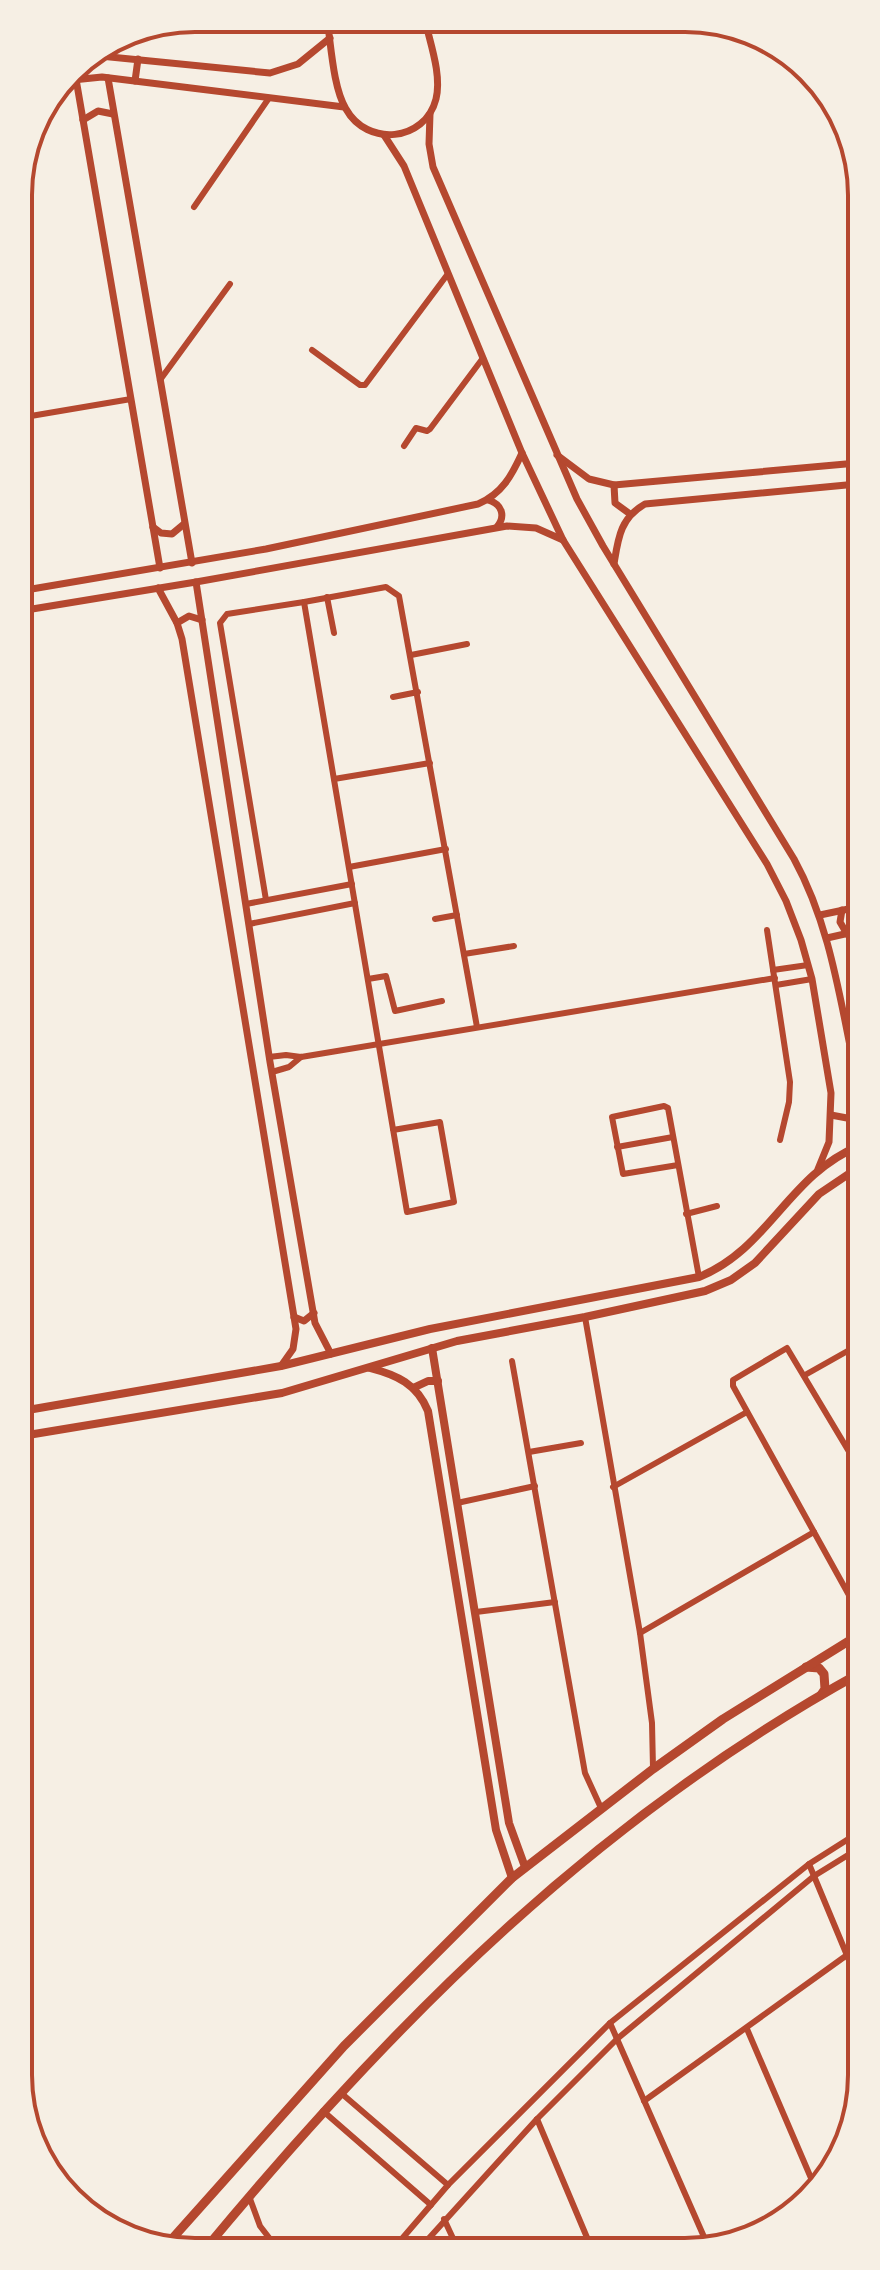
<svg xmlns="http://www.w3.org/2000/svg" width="880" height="2270" font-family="Manrope,sans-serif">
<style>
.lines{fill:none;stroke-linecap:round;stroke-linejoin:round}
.minor{stroke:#b5482f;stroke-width:6}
.tertiary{stroke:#b5482f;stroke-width:7}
.secondary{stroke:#b5482f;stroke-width:8}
.primary{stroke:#b5482f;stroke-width:9}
.rim{fill:none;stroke:#b5482f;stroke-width:4}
</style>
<rect width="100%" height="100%" fill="#f6efe4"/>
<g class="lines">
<g class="minor">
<path d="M194 207 269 98"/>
<path d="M312 350 360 385H365L447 275"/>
<path d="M160 380 230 284"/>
<path d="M19 418 131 399"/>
<path d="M404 446 416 428 427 431 430 429 483 358"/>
<path d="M19 484 25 488 26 499 19 502"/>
<path d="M327 597 334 633"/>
<path d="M304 602 386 587 399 596 477 1027"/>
<path d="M411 655 467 644"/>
<path d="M393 697 418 692"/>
<path d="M334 779 430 763"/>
<path d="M349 867 446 849"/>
<path d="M266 900 220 623 227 614 304 602 407 1212 454 1202 440 1122 393 1130"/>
<path d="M246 904 352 884"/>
<path d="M435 919 457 915"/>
<path d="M249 924 355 903"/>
<path d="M767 930 790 1082 789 1102 780 1140"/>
<path d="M464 954 514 946"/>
<path d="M773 970 808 965"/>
<path d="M368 979 386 976 395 1011 442 1001"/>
<path d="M776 985 812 979"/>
<path d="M850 1045 859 1044"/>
<path d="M269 1057 286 1055 301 1057 775 978"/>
<path d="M272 1072 289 1067 301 1057"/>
<path d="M617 1147 673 1137"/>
<path d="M678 1165 623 1174 612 1117 664 1106 668 1108 699 1277"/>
<path d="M686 1214 717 1206"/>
<path d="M585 1317 640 1633 652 1723 653 1768"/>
<path d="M512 1361 585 1773 601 1808"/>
<path d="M805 1375 860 1344"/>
<path d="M529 1452 581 1443"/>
<path d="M860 1470 787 1348 733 1380V1386L860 1615"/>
<path d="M613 1487 747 1412"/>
<path d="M457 1503 535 1486"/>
<path d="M476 1612 555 1602"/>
<path d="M640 1633 814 1532"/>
<path d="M809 1864 861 1989"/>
<path d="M610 2023 708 2246"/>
<path d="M747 2029 817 2192"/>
<path d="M341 2093 448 2185"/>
<path d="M644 2101 847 1955"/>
<path d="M323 2111 431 2205"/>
<path d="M537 2119 591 2247"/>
<path d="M249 2196 260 2226 277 2248"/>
<path d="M444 2219 457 2247"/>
<path d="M421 2247 537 2119 617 2039 814 1876 861 1847"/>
<path d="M244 2248 255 2239H269"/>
<path d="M394 2248 448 2185 610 2023 809 1864 861 1831"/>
</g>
<g class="tertiary">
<path d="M327 19C331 44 333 88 346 109 367 147 425 142 436 99 442 75 430 43 425 20"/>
<path d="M90 55 270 73 298 64 330 38"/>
<path d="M108 78 192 563"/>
<path d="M76 79 160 568"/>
<path d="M63 81 102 77 344 107"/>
<path d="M135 81 138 59"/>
<path d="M430 114 429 144 433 167 577 499 603 546 794 859C833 930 841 1010 859 1088"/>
<path d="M83 120 98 111 113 114"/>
<path d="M384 135 404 166 522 453 563 540 767 864 786 901 801 940 812 979 831 1093 829 1142 818 1169"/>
<path d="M557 455 589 479 614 485 857 463"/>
<path d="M614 485 615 503 630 514"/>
<path d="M488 500C502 504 506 516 497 527"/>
<path d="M153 527 161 533 172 534 184 524"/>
<path d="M614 564C618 539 620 518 645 504L857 484"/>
<path d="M196 582 270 1062 315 1323 331 1354"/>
<path d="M158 588 177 623 182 639 296 1329 293 1349 281 1366"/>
<path d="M20 591 266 549 478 504C502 494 512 475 522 453"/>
<path d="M20 611 196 582 507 526 536 528 563 540"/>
<path d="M177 623 189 616 202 620"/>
<path d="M842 910 840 922 847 934"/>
<path d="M820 915 858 907"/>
<path d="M827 938 858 931"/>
<path d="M831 1115 847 1118 859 1113"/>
<path d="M294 1317 304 1321 314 1313"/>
</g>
<g class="secondary">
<path d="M432 1348 509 1823 525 1867"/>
<path d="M370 1368C397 1375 417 1384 428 1411L496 1830 512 1878"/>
<path d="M413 1388 428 1381H438"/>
<path d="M22 1411 281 1366 430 1329 699 1277C769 1249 788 1175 859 1146"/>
<path d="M22 1436 282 1393 457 1341 585 1317 705 1291 731 1280 755 1263 819 1194 859 1167"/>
</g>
<g class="primary">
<path d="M860 1644V1645"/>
<path d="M806 1667 819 1668 824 1674 825 1689 821 1695"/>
<path d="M206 2248C396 2019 597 1818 860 1673"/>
<path d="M163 2249 344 2046 512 1878 653 1769 723 1719 860 1634"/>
</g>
</g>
<path d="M0 0H880V2270H0ZM195 32H685A163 163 0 0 1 848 195V2075A163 163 0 0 1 685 2238H195A163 163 0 0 1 32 2075V195A163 163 0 0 1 195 32Z" fill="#f6efe4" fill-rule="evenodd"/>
<path class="rim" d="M195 32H685A163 163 0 0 1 848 195V2075A163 163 0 0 1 685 2238H195A163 163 0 0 1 32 2075V195A163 163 0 0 1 195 32Z"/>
</svg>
